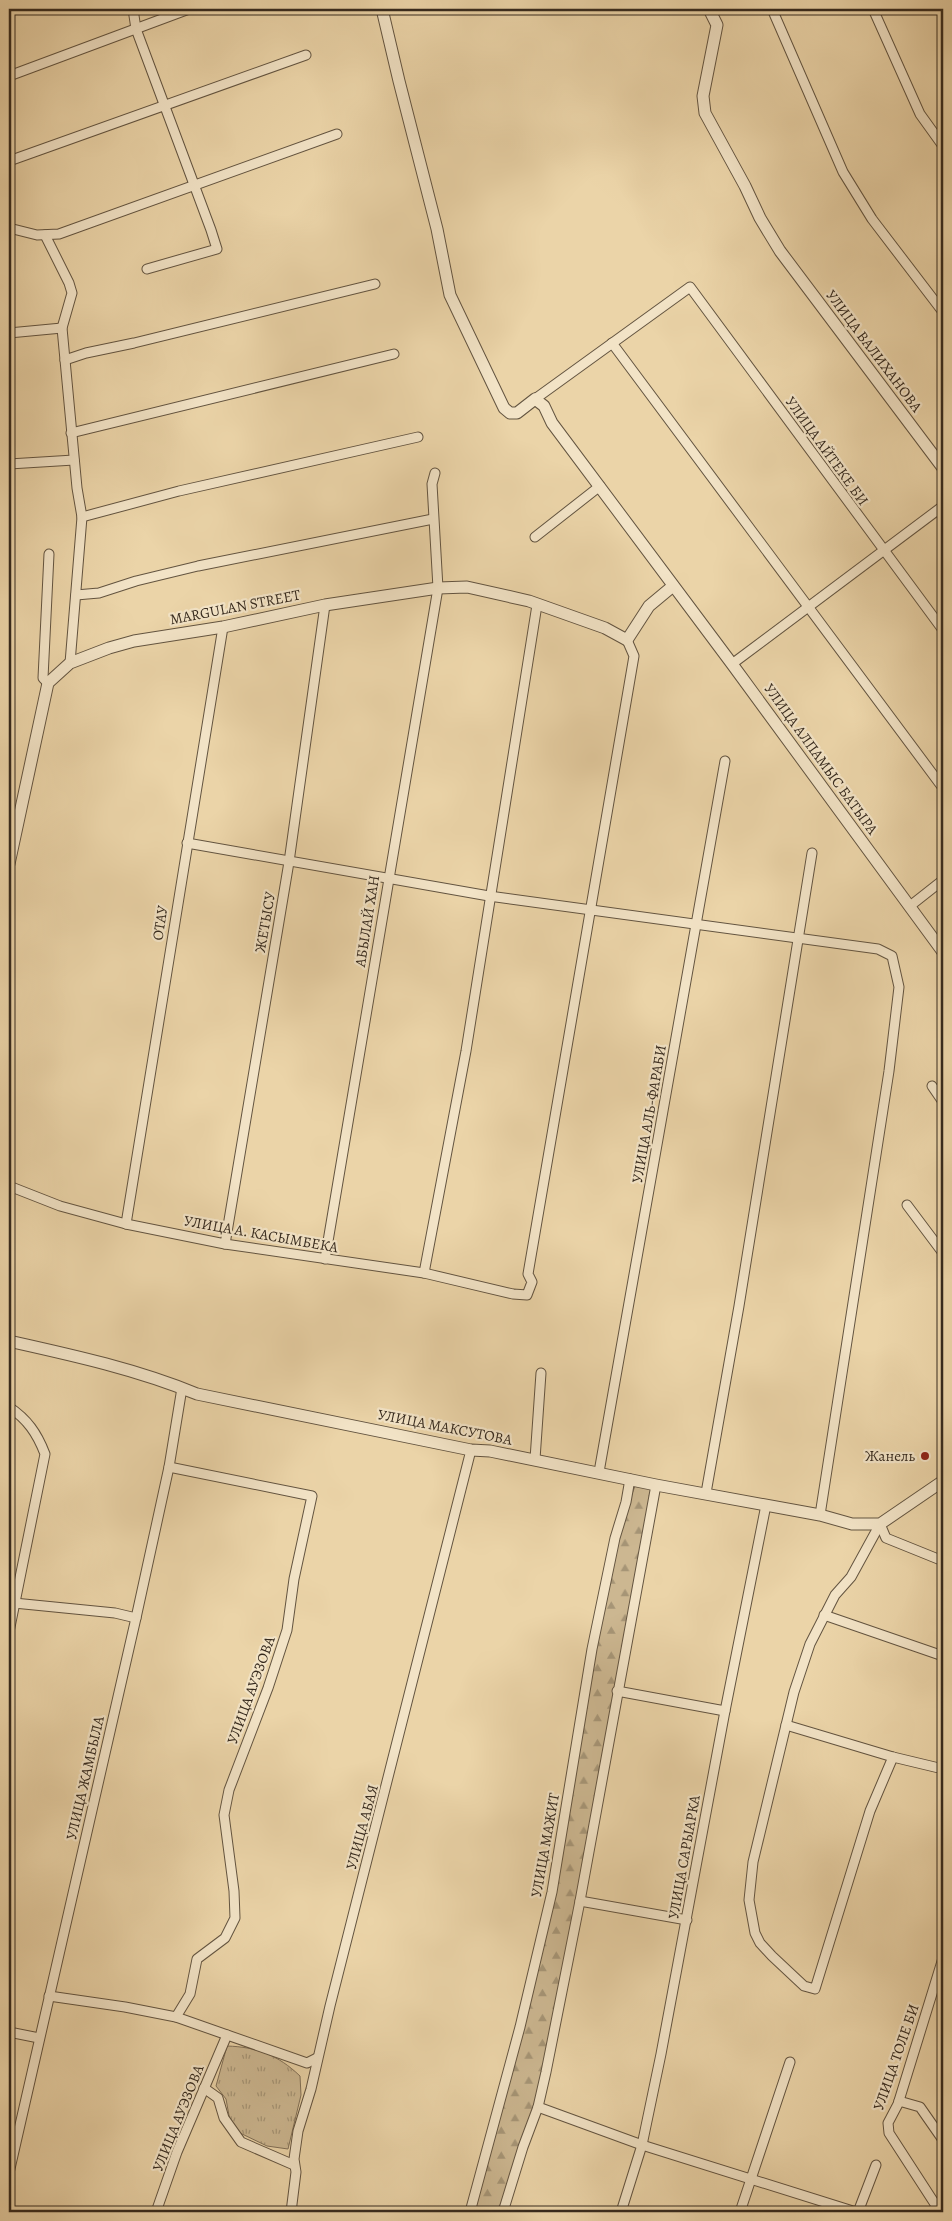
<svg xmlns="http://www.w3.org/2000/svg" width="952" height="2221" font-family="Alegreya,serif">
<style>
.grass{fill:url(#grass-tufts);stroke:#817058}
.forest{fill:url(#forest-firs);stroke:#817058}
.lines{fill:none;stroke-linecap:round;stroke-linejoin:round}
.minor-casing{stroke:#635440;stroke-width:11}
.tertiary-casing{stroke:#635440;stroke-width:13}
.minor{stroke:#f2e3c6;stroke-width:9}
.tertiary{stroke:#f2e3c6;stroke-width:11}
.poi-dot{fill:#8f2418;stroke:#f2e3c6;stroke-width:2}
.labels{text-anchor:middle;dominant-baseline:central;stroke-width:4.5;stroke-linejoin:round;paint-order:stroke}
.street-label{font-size:15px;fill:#362a1e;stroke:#f2e3c6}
.poi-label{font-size:15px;fill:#362a1e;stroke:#f2e3c6;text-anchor:end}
</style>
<defs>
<pattern id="grass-tufts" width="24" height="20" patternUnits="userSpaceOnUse" patternTransform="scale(1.25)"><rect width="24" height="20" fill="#ccb791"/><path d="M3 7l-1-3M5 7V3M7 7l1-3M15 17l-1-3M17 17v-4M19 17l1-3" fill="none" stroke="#a69576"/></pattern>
<pattern id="forest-firs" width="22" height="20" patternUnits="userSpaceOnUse" patternTransform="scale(1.25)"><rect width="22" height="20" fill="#ccb791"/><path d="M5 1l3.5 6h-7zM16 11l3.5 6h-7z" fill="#a69576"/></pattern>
</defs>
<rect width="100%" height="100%" fill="#ebd4a8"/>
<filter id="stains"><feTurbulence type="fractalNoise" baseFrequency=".004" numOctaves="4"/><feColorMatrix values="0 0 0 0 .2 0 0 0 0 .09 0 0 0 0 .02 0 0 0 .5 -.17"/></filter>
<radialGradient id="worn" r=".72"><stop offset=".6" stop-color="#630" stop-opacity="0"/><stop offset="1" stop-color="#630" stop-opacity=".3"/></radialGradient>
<path class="grass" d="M227 2046C257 2047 278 2055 300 2076L301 2095 288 2149 267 2146 240 2133 230 2121 226 2099 216 2086Z"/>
<path class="forest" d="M638 1478 656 1482 581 1901 536 2105 502 2212H471L551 1892 616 1537Z"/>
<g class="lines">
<g class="minor-casing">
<g id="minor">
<path d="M133 9 136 29 211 230 217 249 147 269"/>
<path d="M772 9 843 172 872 219 943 312"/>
<path d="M873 9 920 114 943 146"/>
<path d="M9 76 189 9"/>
<path d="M9 161 306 55"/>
<path d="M9 228 37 235 59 234 337 134"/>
<path d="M45 235 69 283 72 293 62 328 77 488 82 517 70 663"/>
<path d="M9 333 62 328"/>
<path d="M612 343 943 788"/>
<path d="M65 360 86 353 134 343 375 284"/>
<path d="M535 399 690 287 943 630"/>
<path d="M71 433 394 354"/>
<path d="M9 464 74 460"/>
<path d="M82 517 179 491 418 437"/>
<path d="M535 537 600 486"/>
<path d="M76 595 99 593 136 581 198 566 433 519"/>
<path d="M732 664 943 506"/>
<path d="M48 683 43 678 49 554"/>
<path d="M187 843 489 896 878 949 892 956 899 987 889 1071 820 1515"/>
<path d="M910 906 943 880"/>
<path d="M932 1086 943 1102"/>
<path d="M9 1186 60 1206 126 1224 225 1244 424 1273 513 1294 527 1295 532 1282 528 1274 634 656 627 640"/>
<path d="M907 1205 943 1253"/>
<path d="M126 1224 223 627"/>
<path d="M225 1244 289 862 325 605"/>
<path d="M325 1259 438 588 432 484 435 473"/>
<path d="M424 1273 466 1051 537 605"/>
<path d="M9 1407C27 1419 37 1433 45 1454L9 1632"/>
<path d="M535 1459 541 1373"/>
<path d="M169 1467 312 1496 294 1579 287 1630 268 1688 229 1790 224 1815 234 1891 235 1918 225 1938 197 1959 190 1994 176 2017"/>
<path d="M599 1472 725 761"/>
<path d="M706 1493 739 1306 812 853"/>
<path d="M880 1524 851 1577 835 1595 810 1644 794 1692 753 1862 749 1900 755 1933 760 1943 772 1956 804 1986 815 1989 870 1811 893 1757"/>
<path d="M880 1524 886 1538 943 1561"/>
<path d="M14 1603 115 1613 136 1618"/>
<path d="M824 1615 943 1656"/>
<path d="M617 1691 725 1711"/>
<path d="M786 1725 893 1757 943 1769"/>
<path d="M580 1901 687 1920"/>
<path d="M49 1996 125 2007 176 2017 307 2063 317 2058"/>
<path d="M9 2032 39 2038"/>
<path d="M204 2088 218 2098 224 2118 241 2142 294 2165"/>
<path d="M899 2101 920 2107 943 2140"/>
<path d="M538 2107 642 2145 856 2212"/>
<path d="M9 2173 136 1618 169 1467 182 1388"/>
<path d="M156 2212 177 2152 227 2035"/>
<path d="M291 2212 296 2172 294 2159 298 2131 311 2089 330 2006 471 1450"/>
<path d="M470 2212 520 2027 552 1892 592 1649 615 1538 626 1502 630 1479"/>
<path d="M503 2212 523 2147 538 2107 546 2072 580 1901 656 1485"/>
<path d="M621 2212 642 2145 661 2054 725 1711 766 1505"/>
<path d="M740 2212 790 2062"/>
<path d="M858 2212 876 2165"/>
<path d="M938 2212 935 2204 889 2133 888 2123 898 2104 943 1958"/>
</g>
</g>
<g class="tertiary-casing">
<g id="tertiary">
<path d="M382 9 399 81 437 229 450 295 504 408 510 413H517L535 399 544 406 552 423 732 664 943 952"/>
<path d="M709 9 717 25 703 96 705 113 745 186 760 218 780 251 943 468"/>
<path d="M9 864 48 683 70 663 109 648 134 641 223 627 325 605 438 588 467 587 529 601 605 628 627 640 649 606 673 586"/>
<path d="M9 1341C72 1355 136 1369 197 1394L471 1450 490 1451 656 1485 820 1515 852 1524H880L943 1481"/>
</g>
</g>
<use href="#minor" class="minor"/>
<use href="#tertiary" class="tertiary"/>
</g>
<circle class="poi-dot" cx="925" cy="1456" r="5"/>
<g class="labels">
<g class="street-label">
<text transform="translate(874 351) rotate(53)">УЛИЦА ВАЛИХАНОВА</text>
<text transform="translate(827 451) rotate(54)">УЛИЦА АЙТЕКЕ БИ</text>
<text transform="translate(235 607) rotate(-11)">MARGULAN STREET</text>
<text transform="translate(821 759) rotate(54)">УЛИЦА АЛПАМЫС БАТЫРА</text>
<text transform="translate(367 921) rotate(-81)">АБЫЛАЙ ХАН</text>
<text transform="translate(265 922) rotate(-80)">ЖЕТЫСУ</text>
<text transform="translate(160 923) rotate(-81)">ОТАУ</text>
<text transform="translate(649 1114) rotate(-80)">УЛИЦА АЛЬ-ФАРАБИ</text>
<text transform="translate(261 1234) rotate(10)">УЛИЦА А. КАСЫМБЕКА</text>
<text transform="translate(445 1427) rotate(11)">УЛИЦА МАКСУТОВА</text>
<text transform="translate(251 1690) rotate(-70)">УЛИЦА АУЭЗОВА</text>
<text transform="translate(85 1778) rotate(-77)">УЛИЦА ЖАМБЫЛА</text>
<text transform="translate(362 1827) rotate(-75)">УЛИЦА АБАЯ</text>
<text transform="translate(545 1845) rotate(-80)">УЛИЦА МАЖИТ</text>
<text transform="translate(684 1857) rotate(-80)">УЛИЦА САРЫАРКА</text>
<text transform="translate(896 2057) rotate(-71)">УЛИЦА ТОЛЕ БИ</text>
<text transform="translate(178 2118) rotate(-68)">УЛИЦА АУЭЗОВА</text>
</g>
<g class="poi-label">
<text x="915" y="1456">Жанель</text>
</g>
</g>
<rect width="952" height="2221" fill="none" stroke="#ebd4a8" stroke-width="30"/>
<rect x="10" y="10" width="932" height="2201" fill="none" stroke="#362a1e" stroke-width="2.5"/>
<rect x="15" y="15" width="922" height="2191" fill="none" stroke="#362a1e"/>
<rect width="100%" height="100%" filter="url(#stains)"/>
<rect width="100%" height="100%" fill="url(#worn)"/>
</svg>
